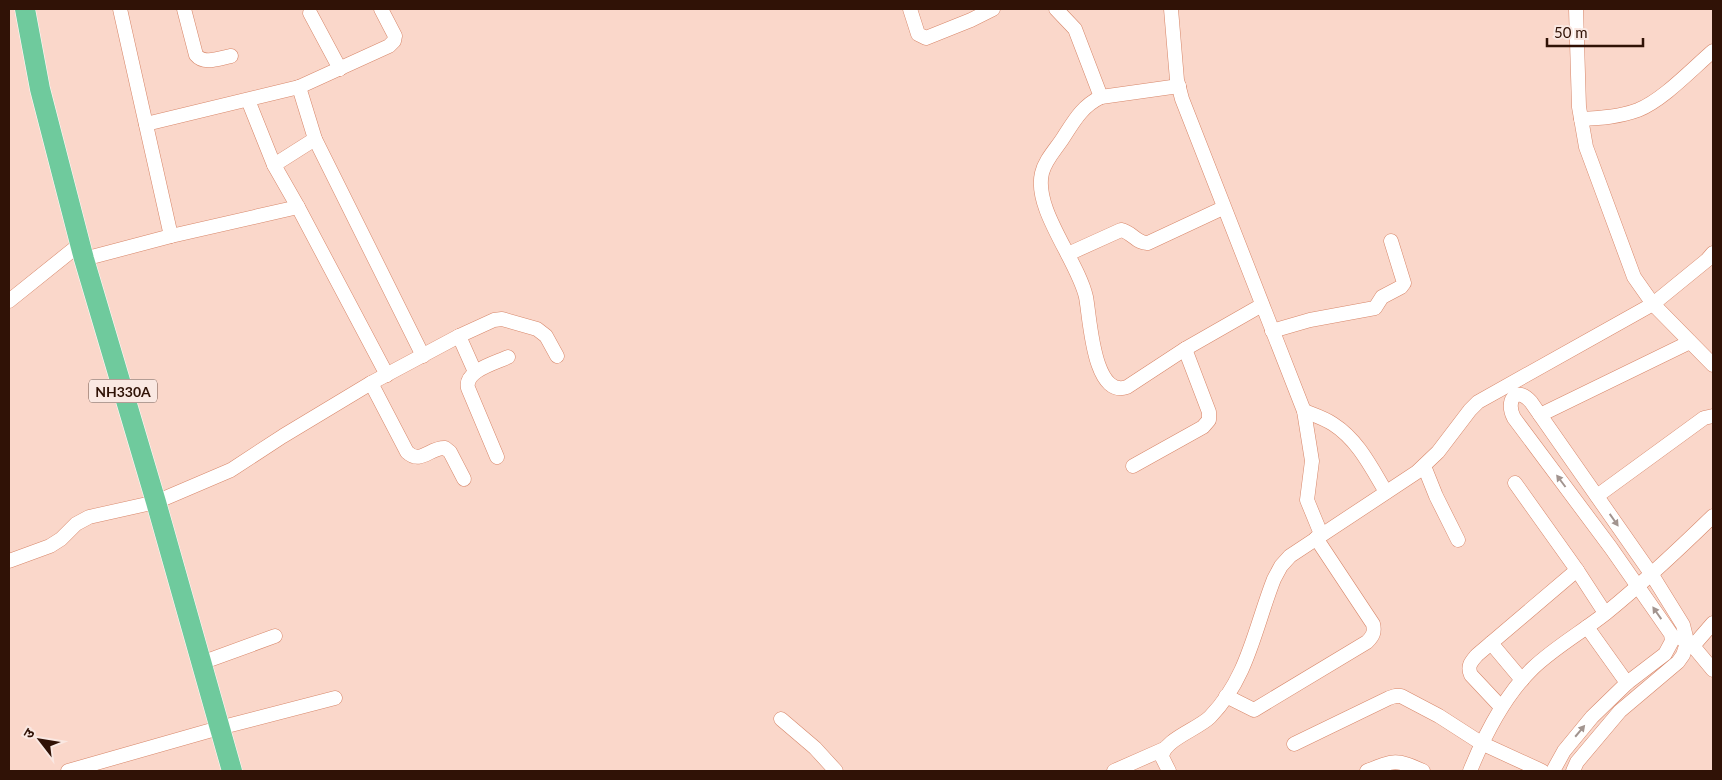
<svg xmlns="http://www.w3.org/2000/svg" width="1722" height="780" font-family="Lato,'Noto Sans Devanagari',sans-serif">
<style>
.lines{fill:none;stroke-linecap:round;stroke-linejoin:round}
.minor-casing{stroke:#d78669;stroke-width:15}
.highway-casing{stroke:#fff;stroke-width:21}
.minor{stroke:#fff;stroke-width:14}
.highway{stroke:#6fca9d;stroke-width:20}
.oneway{fill:#a2948f}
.labels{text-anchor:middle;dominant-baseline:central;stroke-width:4;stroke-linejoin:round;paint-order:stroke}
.shield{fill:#fae8e2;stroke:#6d5248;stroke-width:1}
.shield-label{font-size:14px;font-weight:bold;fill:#301206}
</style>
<rect width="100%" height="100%" fill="#fad7ca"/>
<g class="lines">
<g class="minor-casing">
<g id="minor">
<path d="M120 9 171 236"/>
<path d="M184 9 196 55C204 65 220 58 231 56"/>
<path d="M910 9 918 34 926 38 971 20 993 9"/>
<path d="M1056 9 1075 29 1101 97"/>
<path d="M1171 9 1177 80 1182 99 1304 411 1312 461 1307 500 1321 534"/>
<path d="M1576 9 1579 107 1586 147 1634 277 1653 304 1713 365"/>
<path d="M310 13 340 69"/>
<path d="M1179 86 1101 97C1082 106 1074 121 1063 138 1056 149 1045 160 1042 173 1033 209 1078 261 1086 297 1090 317 1093 399 1127 387L1185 349 1262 305"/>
<path d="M299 87 315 139 423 356"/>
<path d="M248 100 274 165 298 207 387 375"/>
<path d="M1581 119C1601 118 1619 117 1638 110 1663 100 1692 69 1713 51"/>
<path d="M146 124 299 87 389 46 394 41 395 36 381 9"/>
<path d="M274 165 315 139"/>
<path d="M1068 254 1121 230C1132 232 1137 244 1148 243L1223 208"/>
<path d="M84 259 171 236 298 207"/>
<path d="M9 301 80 244"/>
<path d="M1272 331 1310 320 1375 308 1382 297 1401 287 1404 283 1391 241"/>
<path d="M459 336 475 372"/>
<path d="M371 383 407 452C421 465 430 447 445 448L450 452 464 479"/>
<path d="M1304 411C1314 415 1324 418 1333 424 1358 440 1371 467 1386 492"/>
<path d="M1540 415 1690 342"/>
<path d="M497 457 468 388C464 371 495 363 508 357"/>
<path d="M1133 466 1203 427 1209 420V412L1185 349"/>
<path d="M1424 466 1436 496 1458 540"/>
<path d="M1515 483 1577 570 1605 613"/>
<path d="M1597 496 1704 418 1713 416"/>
<path d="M9 561 50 546 61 539 76 524 89 517 156 502 231 470 283 436 371 383 459 336 494 320 502 319 537 329 546 336 557 356"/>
<path d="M1587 627 1627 683"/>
<path d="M1682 639 1693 646 1713 670"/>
<path d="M1491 643 1522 680"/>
<path d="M1693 646 1713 623"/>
<path d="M201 663 275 636"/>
<path d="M1226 696 1254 710 1367 642C1373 636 1375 632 1373 624L1316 538"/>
<path d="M1501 707 1471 675C1467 666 1471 662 1477 655L1577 570"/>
<path d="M781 719 815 748 836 771"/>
<path d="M1294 744 1389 698 1395 696H1401L1439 716 1481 743 1542 771"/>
<path d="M68 771 219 728 335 698"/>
<path d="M1114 771 1164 749"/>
<path d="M1169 771 1162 757C1163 740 1198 729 1210 717 1248 678 1255 627 1274 579L1281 566 1290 556 1417 472 1438 452 1470 410 1478 402 1653 304 1707 260 1713 253"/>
<path d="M1367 771C1394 760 1396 759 1423 771"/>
<path d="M1470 771C1485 734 1504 696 1533 668 1555 647 1582 632 1606 613 1643 583 1678 550 1713 516"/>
<path d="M1553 771 1564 751 1592 717 1627 683 1665 654 1672 641 1671 634 1611 548 1514 418C1505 401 1516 385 1531 402L1652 575 1683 625 1686 637V646L1683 655 1678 662 1620 711 1577 762 1573 771"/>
</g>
</g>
<g class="highway-casing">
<path id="highway" d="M25 9 40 89 84 259 156 502 232 771"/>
</g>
<use href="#minor" class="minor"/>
<use href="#highway" class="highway"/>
</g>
<defs><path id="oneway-solid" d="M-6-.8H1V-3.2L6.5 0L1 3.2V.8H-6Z" transform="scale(1.25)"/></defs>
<g class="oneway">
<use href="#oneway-solid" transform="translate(1561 481) rotate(-127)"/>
<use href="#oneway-solid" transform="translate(1614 520) rotate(55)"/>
<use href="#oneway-solid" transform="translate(1657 613) rotate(-125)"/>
<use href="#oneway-solid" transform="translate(1580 731) rotate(-50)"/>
</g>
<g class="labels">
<rect class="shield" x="89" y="379.5" width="68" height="23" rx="4"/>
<g class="shield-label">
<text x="123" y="391">NH330A</text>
</g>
</g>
<rect width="1722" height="780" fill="none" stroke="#301206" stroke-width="20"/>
<g transform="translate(40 740) rotate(301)" stroke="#fae8e2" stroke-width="4" paint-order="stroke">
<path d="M0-4L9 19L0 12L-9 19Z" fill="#301206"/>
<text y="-8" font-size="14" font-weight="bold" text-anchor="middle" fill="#301206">उ</text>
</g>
<path d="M1547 38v8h96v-8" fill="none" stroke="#301206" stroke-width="2.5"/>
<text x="1554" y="38" font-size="15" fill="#301206" stroke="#fae8e2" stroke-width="4" paint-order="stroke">50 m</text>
</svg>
